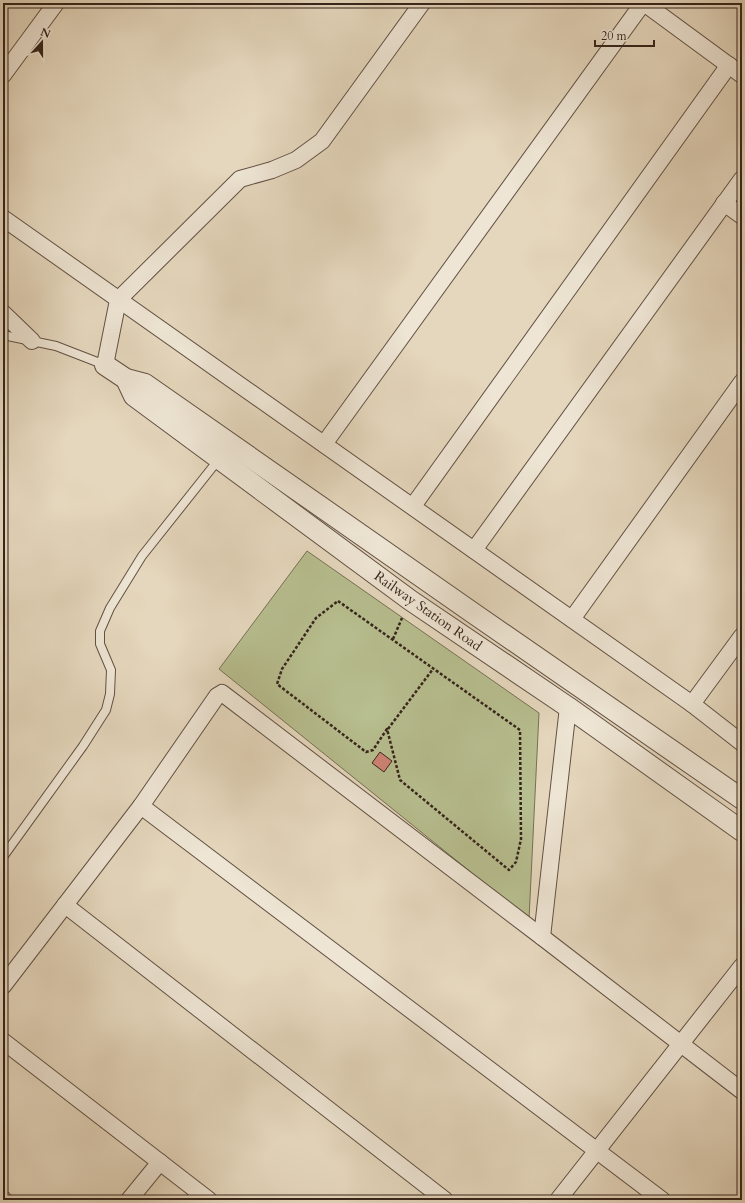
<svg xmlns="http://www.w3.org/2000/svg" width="745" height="1203" font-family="Cardo,serif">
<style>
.green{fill:#b7be8f;stroke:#767155}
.building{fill:#cf8375;stroke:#36241b}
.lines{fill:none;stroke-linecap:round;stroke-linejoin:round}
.service-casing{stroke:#625144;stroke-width:10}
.minor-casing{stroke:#625144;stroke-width:18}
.tertiary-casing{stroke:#625144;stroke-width:22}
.path{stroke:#36241b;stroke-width:2.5;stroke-dasharray:3 2;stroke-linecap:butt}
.service{stroke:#eee5d4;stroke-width:8}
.minor{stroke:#eee5d4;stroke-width:16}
.tertiary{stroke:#eee5d4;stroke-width:20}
.labels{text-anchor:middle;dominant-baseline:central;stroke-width:3.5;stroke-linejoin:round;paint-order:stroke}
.street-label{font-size:14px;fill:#36241b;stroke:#eee5d4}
</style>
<rect width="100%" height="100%" fill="#e5d7bd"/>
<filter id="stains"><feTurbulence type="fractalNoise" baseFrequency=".005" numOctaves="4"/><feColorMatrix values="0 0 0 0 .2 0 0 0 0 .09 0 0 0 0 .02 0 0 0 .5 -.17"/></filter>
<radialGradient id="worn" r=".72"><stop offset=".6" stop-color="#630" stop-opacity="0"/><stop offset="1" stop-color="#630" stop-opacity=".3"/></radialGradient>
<path class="green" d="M307 551 539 713 529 919 219 669Z"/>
<path class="building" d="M380 752 392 761 384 772 372 763Z"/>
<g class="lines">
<g class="service-casing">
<g id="service">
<path d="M3 335 56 346 105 365"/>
<path d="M3 857 83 746 106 710 110 694 111 670 100 644V631L110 608 142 556 219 459"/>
</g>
</g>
<g class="minor-casing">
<g id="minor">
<path d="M644 3 742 75"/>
<path d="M3 75 56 3"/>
<path d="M724 203 742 216"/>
<path d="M3 218 692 704 742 743"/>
<path d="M3 313 32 341"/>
<path d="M105 365 118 300 240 179 272 170 296 160 322 141 422 3"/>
<path d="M324 444 643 3"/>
<path d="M413 506 729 65"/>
<path d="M474 550 742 179"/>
<path d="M572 619 742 382"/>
<path d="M692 704 742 636"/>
<path d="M141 806 662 1200"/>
<path d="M65 905 445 1200"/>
<path d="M542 937 568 707"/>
<path d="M3 986 141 806 217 696 222 693 542 937 742 1091"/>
<path d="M3 1041 209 1200"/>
<path d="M3 1199 4 1200"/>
<path d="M129 1200 160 1162"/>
<path d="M558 1200 742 966"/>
</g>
</g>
<g class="tertiary-casing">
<g id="tertiary">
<path d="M105 365 126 379 145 384 473 613 742 799"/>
<path d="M126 379 134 396 410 600 568 707 742 831"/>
</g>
</g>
<g class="path">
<path d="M338 601 520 730 521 839 516 862 509 870 400 780 387 729 373 750 366 752 277 684 282 669 316 618Z"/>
<path d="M393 639 402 618"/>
<path d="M388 729 433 669"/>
</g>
<use href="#service" class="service"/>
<use href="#minor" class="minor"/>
<use href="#tertiary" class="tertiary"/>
</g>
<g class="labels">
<g class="street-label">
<text transform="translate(428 611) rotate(35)">Railway Station Road</text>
</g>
</g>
<rect width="745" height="1203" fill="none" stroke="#e5d7bd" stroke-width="16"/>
<rect x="4" y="4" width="737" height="1195" fill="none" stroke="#36241b" stroke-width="2"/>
<rect x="8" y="8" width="729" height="1187" fill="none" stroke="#36241b"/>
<g transform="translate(42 42) rotate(21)" stroke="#eee5d4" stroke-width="3" paint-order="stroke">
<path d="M0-3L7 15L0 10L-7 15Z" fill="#36241b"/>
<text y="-6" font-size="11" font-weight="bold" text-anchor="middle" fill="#36241b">N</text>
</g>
<path d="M595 40v6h59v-6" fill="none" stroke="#36241b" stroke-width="2"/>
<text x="601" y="40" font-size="12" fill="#36241b" stroke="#eee5d4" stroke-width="3" paint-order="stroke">20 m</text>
<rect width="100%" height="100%" filter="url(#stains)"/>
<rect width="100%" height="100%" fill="url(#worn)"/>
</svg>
